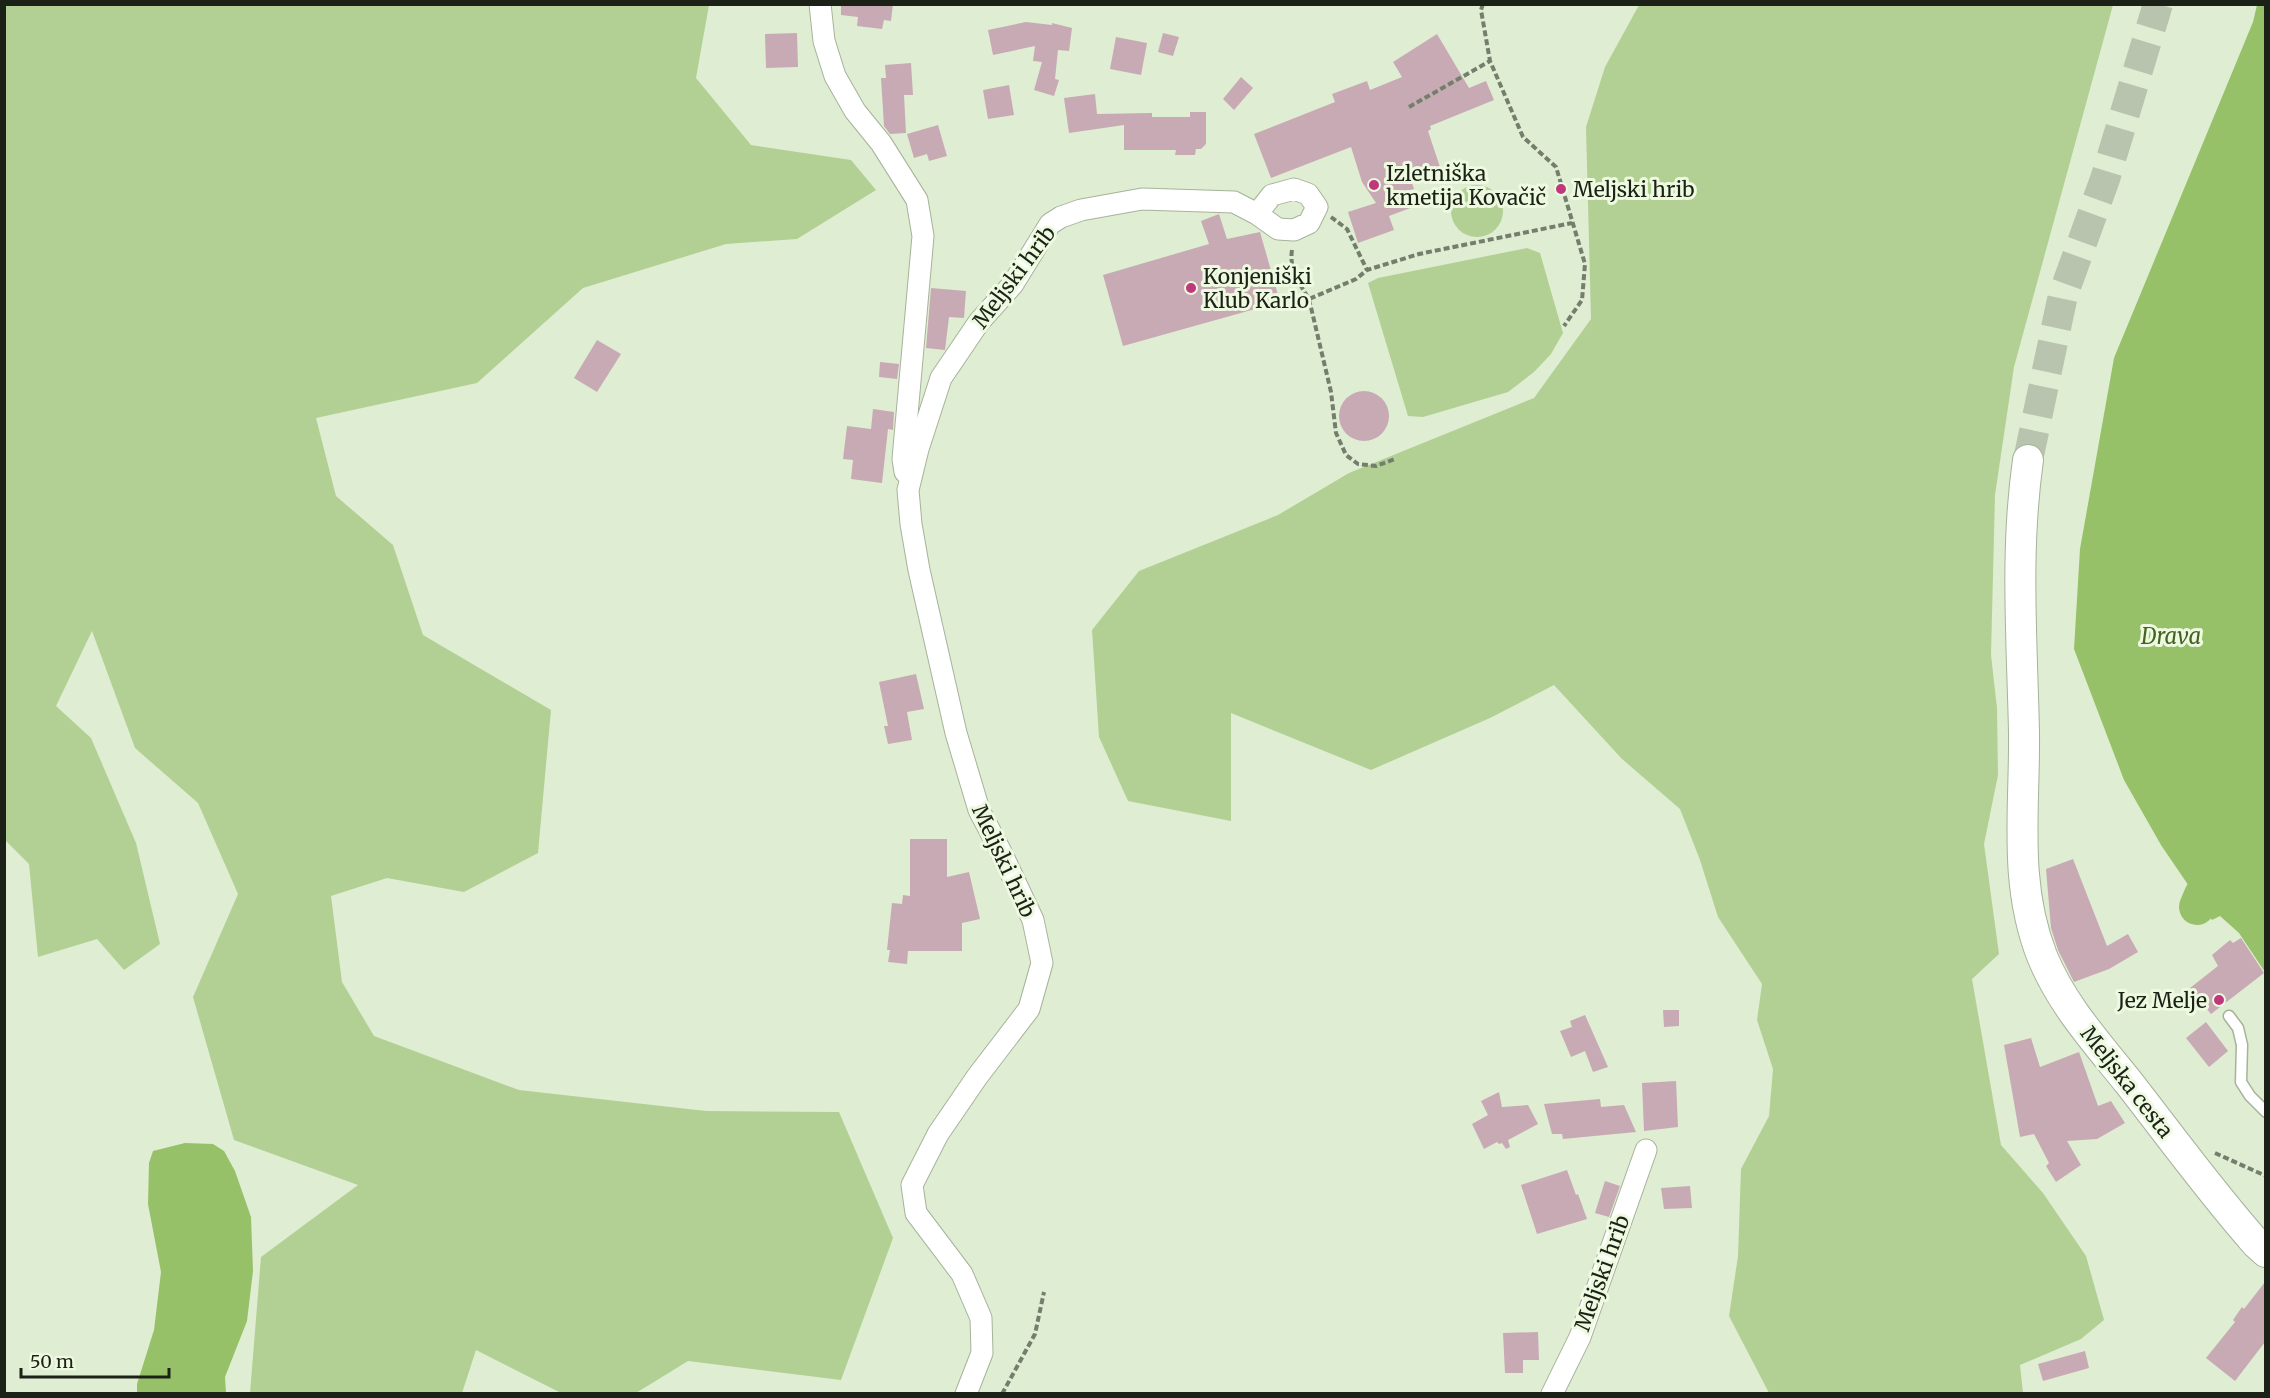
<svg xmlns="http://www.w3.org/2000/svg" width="2270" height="1398" font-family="Merriweather,serif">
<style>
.green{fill:#b2d094}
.water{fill:#97c168}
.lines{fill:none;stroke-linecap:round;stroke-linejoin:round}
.river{stroke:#97c168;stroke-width:36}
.building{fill:#c8aab5}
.secondary-tunnel{stroke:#b8c4ad;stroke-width:30;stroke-dasharray:30 15;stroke-linecap:butt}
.lane-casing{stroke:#a6b39a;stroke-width:13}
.street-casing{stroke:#a6b39a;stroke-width:23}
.secondary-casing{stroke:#a6b39a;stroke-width:32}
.path{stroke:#747e6c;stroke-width:4;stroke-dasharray:6 3;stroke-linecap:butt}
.lane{stroke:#fff;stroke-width:10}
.street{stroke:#fff;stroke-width:21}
.secondary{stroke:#fff;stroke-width:30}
.poi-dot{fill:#be387b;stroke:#edfae0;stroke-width:2}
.labels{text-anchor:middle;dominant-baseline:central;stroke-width:6;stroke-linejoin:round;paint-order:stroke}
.poi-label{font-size:21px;fill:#1c2117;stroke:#edfae0;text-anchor:start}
.street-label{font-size:21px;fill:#1c2117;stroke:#edfae0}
.water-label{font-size:22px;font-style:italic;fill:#466124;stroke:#edfae0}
</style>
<rect width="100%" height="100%" fill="#dfedd3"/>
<g class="green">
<path d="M4 5H709L696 78 751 145 851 160 876 190 797 239 726 244 583 288 477 383 316 418 336 496 393 545 423 635 551 710 538 853 464 892 387 878 331 896 342 982 374 1036 519 1090 706 1111 839 1112 893 1238 841 1380 688 1361 636 1393H561L476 1350 462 1393H250L261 1257 358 1185 234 1140 193 997 238 894 198 803 135 748 92 631 56 706 91 738 136 843 160 944 124 970 97 939 38 957 29 864 5 840Z"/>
<path d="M1639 5H2113L2014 367 1995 495 1991 655 1997 708 1998 775 1984 844 1999 954 1972 979 2001 1145 2043 1193 2086 1256 2104 1320 2081 1339 2020 1365 2023 1393H1769L1729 1316 1738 1256 1741 1169 1769 1116 1773 1069 1757 1020 1762 984 1718 917 1700 860 1680 809 1622 759 1554 685 1490 718 1371 770 1231 713V821L1128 801 1099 737 1092 630 1139 571 1278 515 1349 473 1534 398 1591 319 1586 127 1605 67Z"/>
<circle cx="1477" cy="211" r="26"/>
<path d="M1527 248 1540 253 1563 333 1551 354 1534 372 1508 392 1423 417 1408 416 1368 283 1378 278Z"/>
</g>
<g class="water">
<path d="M2257 5H2266L2265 972 2239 933 2220 916 2212 920 2161 845 2124 780 2074 649 2080 549 2114 358 2253 22Z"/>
<path d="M185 1143 213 1144 224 1151 235 1171 251 1217 253 1271 247 1321 225 1377 226 1393H137V1384L154 1330 161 1272 148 1204 149 1163 153 1151Z"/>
</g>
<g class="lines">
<path class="river" d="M2197 907 2202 895 2266 800"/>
</g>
<g class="building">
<path d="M841 4H893L891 21 884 20 882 29 857 26 858 17 841 15Z"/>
<path d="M1026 22 1052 25V23L1072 28 1069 51 1058 50 1055 79 1059 80 1054 96 1034 90 1042 62 1033 61 1035 46 993 55 988 30Z"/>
<path d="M797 33 798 67 766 68 765 34Z"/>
<path d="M1163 33 1179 37 1173 56 1158 52Z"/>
<path d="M1437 34 1469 88 1486 81 1494 100 1430 126 1431 129 1428 131 1440 167 1410 177 1414 189 1407 191 1413 207 1389 216 1394 230 1358 243 1348 212 1376 203 1362 182 1351 147 1271 178 1254 134 1335 102 1332 94 1367 81 1370 90 1402 77 1393 62Z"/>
<path d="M1116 37 1147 43 1141 75 1110 69Z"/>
<path d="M911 63 913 95H904L906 133 890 134 884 126 881 78H886L885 65Z"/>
<path d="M1241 77 1253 88 1234 110 1223 99Z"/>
<path d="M1009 85 1014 115 988 119 983 90Z"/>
<path d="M1095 94 1097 114 1152 113V117H1190V112H1206V144L1201 149H1196L1195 155H1175L1176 150H1124V125L1069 133 1064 98Z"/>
<path d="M938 125 947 156 929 161 927 154 914 158 907 134Z"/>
<path d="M1219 214 1227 239 1260 232 1280 302 1123 346 1103 275 1209 244 1201 221Z"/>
<path d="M931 288 966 291 964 318 949 317 945 350 926 348Z"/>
<path d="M597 340 621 354 597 392 574 378Z"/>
<path d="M880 362 899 364 897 379 879 377Z"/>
<circle cx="1364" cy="416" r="25"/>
<path d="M873 409 894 412 893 430 888 429 882 483 851 479 853 460 843 459 847 426 871 429Z"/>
<path d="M916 674 924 709 907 712 912 740 888 744 884 726H888L879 682Z"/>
<path d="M910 839H947V877L969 872 980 919 962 923V951H908L907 964 888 962 890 950H887L892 903 902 904 903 895 910 896Z"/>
<path d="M2073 859 2107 946 2128 934 2138 952 2109 969 2074 982 2058 950 2051 928 2046 869Z"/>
<path d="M2241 938 2264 973 2211 1014 2190 988 2218 966 2212 955 2230 940 2233 943Z"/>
<path d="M1663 1010H1679V1026L1664 1027Z"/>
<path d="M1585 1015 1608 1067 1593 1072 1585 1051 1571 1057 1560 1031 1572 1027 1570 1021Z"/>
<path d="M2206 1022 2228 1051 2209 1067 2186 1038Z"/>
<path d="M2031 1038 2040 1067 2079 1052 2098 1106 2111 1101 2125 1123 2097 1139 2067 1141 2081 1165 2056 1182 2046 1166 2049 1163 2034 1134 2020 1137 2004 1045Z"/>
<path d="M1676 1081 1678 1127 1644 1131 1642 1083Z"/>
<path d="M1499 1092 1502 1107 1528 1105 1538 1124 1508 1140 1510 1147 1506 1149 1502 1143 1499 1144 1497 1142 1484 1149 1472 1124 1488 1115 1481 1101Z"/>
<path d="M1600 1099 1601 1107 1624 1105 1636 1132 1563 1139 1562 1134H1552L1544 1104Z"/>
<path d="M1567 1170 1576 1195 1578 1194 1587 1219 1537 1234 1521 1185Z"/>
<path d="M1605 1181 1620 1186 1609 1217 1595 1213Z"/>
<path d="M1690 1186 1692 1208 1664 1209 1661 1188Z"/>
<path d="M2265 1282V1342L2235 1381 2206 1358 2235 1322 2233 1320 2242 1307 2244 1309Z"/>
<path d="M1538 1332 1539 1360H1523V1373H1505L1503 1333Z"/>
<path d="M2085 1351 2089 1368 2043 1381 2038 1364Z"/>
</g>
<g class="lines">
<path class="secondary-tunnel" d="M2028 460 2063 295 2105 179 2158 4"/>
<g class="lane-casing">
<path id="lane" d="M2229 1016 2238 1028 2242 1045 2241 1082 2250 1096 2266 1112"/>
</g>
<g class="street-casing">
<g id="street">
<path d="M820 4 824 41 835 76 855 111 881 143 917 200 923 236 903 459 905 472"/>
<path d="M966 1394 982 1353 981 1318 962 1274 916 1213 912 1185 938 1134 977 1077 1029 1009 1042 963 1033 920 1001 852 979 810 956 733 919 570 911 524 908 490 918 449 941 378 979 322 1013 284 1050 224 1061 217 1081 210 1142 199 1234 202 1257 214 1278 229 1294 230 1309 223 1317 207 1308 194 1294 189 1272 195 1257 214"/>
<path d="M1552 1394 1580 1337 1646 1150"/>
</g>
</g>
<g class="secondary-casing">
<path id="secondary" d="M2028 460C2015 551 2022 640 2024 732 2025 809 2013 882 2042 956 2062 1005 2097 1043 2129 1083 2171 1137 2211 1192 2256 1243L2266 1252"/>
</g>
<g class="path">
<path d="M1483 4 1481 10 1490 61 1523 137 1556 167 1585 264 1582 300 1564 326"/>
<path d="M1409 107 1490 61"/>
<path d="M1331 217 1347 229 1367 270"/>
<path d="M1292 250C1289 269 1299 283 1309 299L1356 279 1367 270 1419 254 1572 223"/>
<path d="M1309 299 1331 392 1336 433 1346 455 1358 464 1376 466 1395 459"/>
<path d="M2215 1153 2266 1176"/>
<path d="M1002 1394 1035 1334 1044 1292"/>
</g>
<use href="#lane" class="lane"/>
<use href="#street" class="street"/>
<use href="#secondary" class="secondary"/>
</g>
<g class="poi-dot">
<circle cx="1374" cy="185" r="6"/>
<circle cx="1561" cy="189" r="6"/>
<circle cx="1191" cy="288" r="6"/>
<circle cx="2219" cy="1000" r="6"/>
</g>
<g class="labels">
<g class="poi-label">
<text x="1386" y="173">Izletniška<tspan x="1386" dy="24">kmetija Kovačič</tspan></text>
<text x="1573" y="189">Meljski hrib</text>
<text x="1203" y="276">Konjeniški<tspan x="1203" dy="24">Klub Karlo</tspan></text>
<text x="2207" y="1000" text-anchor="end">Jez Melje</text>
</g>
<g class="street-label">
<text transform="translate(1014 277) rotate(-53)">Meljski hrib</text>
<text transform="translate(1004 861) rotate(65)">Meljski hrib</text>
<text transform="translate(2127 1082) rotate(52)">Meljska cesta</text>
<text transform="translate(1602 1273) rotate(-70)">Meljski hrib</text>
</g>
<g class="water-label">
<text x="2171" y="636">Drava</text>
</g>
</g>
<rect width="2270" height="1398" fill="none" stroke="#1c2117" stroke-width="12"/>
<path d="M21 1368v9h148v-9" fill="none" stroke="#1c2117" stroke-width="3"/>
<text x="30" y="1368" font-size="18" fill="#1c2117" stroke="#edfae0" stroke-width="4.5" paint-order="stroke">50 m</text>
</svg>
